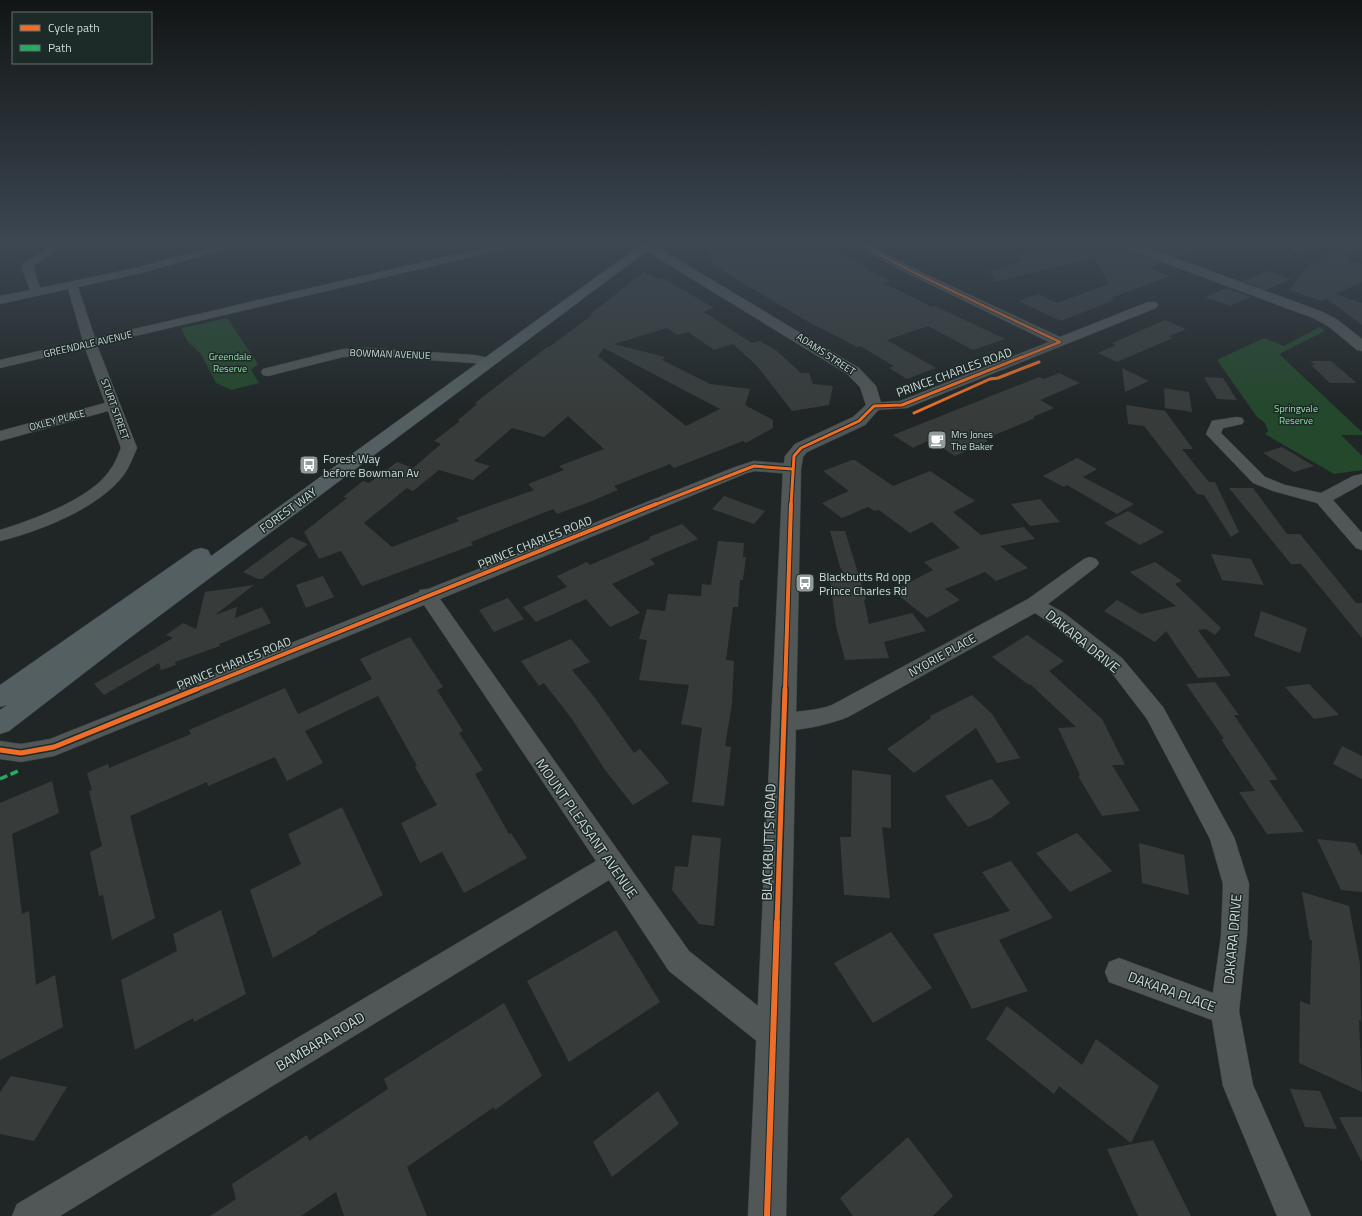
<svg xmlns="http://www.w3.org/2000/svg" width="1362" height="1216" font-family="'Titillium Web',sans-serif">
<style>
.green{fill:#23482b}
.building{fill:#373c3b;fill-rule:evenodd}
.lines{fill:none;stroke-linecap:round;stroke-linejoin:round}
.minor-casing{stroke:#3d4343;stroke-width:1}
.tertiary-casing{stroke:#3d4343;stroke-width:1}
.primary-casing{stroke:#3d4343;stroke-width:1}
.minor{fill:#515756;fill-rule:evenodd}
.tertiary{fill:#515756;fill-rule:evenodd}
.primary{fill:#535f60;fill-rule:evenodd}
.quiet-far1{stroke:#26ab63;stroke-width:2;stroke-dasharray:3.5 2;stroke-linecap:butt}
.quiet{stroke:#26ab63;stroke-width:3.5;stroke-dasharray:8 3.5;stroke-linecap:butt}
.cycleway-far4-casing{stroke:#1c2a28;stroke-width:4}
.cycleway-far3-casing{stroke:#1c2a28;stroke-width:5}
.cycleway-far2-casing{stroke:#1c2a28;stroke-width:6}
.cycleway-far1-casing{stroke:#1c2a28;stroke-width:8}
.cycleway-casing{stroke:#1c2a28;stroke-width:8}
.cycleway-far4{stroke:#ee6e29;stroke-width:2.5}
.cycleway-far3{stroke:#ee6e29;stroke-width:3}
.cycleway-far2{stroke:#ee6e29;stroke-width:4}
.cycleway-far1{stroke:#ee6e29;stroke-width:5}
.cycleway{stroke:#ee6e29;stroke-width:6}
.labels{text-anchor:middle;dominant-baseline:central;stroke-width:3;stroke-linejoin:round;paint-order:stroke}
.far-street-label{font-size:10px;fill:#d0d9d8;stroke:#1c2a28}
.far-park-label{font-size:10px;fill:#87e799;stroke:#1c2a28}
.far-poi-label{font-size:10px;fill:#d0d9d8;stroke:#1c2a28;text-anchor:start}
.street-label{font-size:12px;fill:#d0d9d8;stroke:#1c2a28}
.poi-label{font-size:12px;fill:#d0d9d8;stroke:#1c2a28;text-anchor:start}
.near-street-label{font-size:14px;fill:#d0d9d8;stroke:#1c2a28}
</style>
<rect width="100%" height="100%" fill="#202626"/>
<g class="green">
<path d="M227 318 258 364 251 370 259 383 231 390 216 383 201 354 188 342 181 328Z"/>
<path d="M1320 327 1325 331 1279 354 1362 432V435H1341L1362 456V470L1334 474 1265 434 1268 431 1265 423 1257 417 1217 360 1264 338 1284 346Z"/>
</g>
<g class="building">
<path d="M707 241H736L734 246 762 245 765 252 822 243 861 264 869 272 873 271 891 281 884 283 932 307 935 306 1005 339 973 350 928 326 887 340 936 368 907 379 889 368 894 366 860 346 857 347 805 320 713 265Z"/>
<path d="M1063 241H1076L1095 248 1111 242 1113 245 1162 263 1148 268 1170 276 1111 298 1114 300 1061 321 1018 301 1038 294 1057 303 1109 284 1095 258 994 282 991 271 1027 260 1015 256Z"/>
<path d="M1133 241H1180L1201 248 1178 257Z"/>
<path d="M1335 244 1353 248 1346 260 1362 264V282L1336 294 1362 303V325L1327 299 1321 301 1289 290 1311 262 1316 264 1331 251Z"/>
<path d="M1268 271 1291 279 1266 290 1243 281Z"/>
<path d="M644 272 658 279 663 278 714 308 704 312 752 343 760 341 777 351 801 373H809L813 384 833 386 829 405 792 411 757 366 733 344 714 350 688 332 677 335 667 328 614 344 665 357 662 360 710 384 750 389 745 405 773 420V428L746 443 743 441 674 468 670 464 614 486 618 490 587 503 557 514 553 509 471 542 473 545 362 586 341 551 319 559 304 532 347 498 343 497 363 481 369 483 397 462 413 468 441 444 434 441 460 421 458 420 477 404 475 403 547 347H549L592 315 590 314ZM604 348 720 409 686 426 598 356ZM568 416 604 449 559 466 564 470 528 484 534 490 456 518 459 521 392 547 364 523 407 488 413 491 439 470 473 480 490 466 474 461 512 428 544 437Z"/>
<path d="M1227 288 1251 297 1230 306 1205 297Z"/>
<path d="M1165 320 1186 329 1168 337 1173 338 1117 362 1098 353 1116 345 1112 343Z"/>
<path d="M1310 361H1331L1357 383H1330L1311 365H1315Z"/>
<path d="M1122 368 1149 381 1125 392Z"/>
<path d="M1059 373 1080 383 1040 400 1054 408 1033 417 1035 418 985 439 988 441 955 456 930 440 913 448 893 435 1039 377 1044 379Z"/>
<path d="M1204 377 1223 378 1237 400 1217 399Z"/>
<path d="M1164 388 1189 392 1192 412 1165 408Z"/>
<path d="M1126 405 1165 411 1193 449H1182L1209 482H1215L1239 532 1231 537 1204 495 1197 494 1144 426 1128 424Z"/>
<path d="M1282 447 1314 466 1294 472 1263 453Z"/>
<path d="M1077 458 1097 469 1083 477 1134 504 1117 514 1067 485 1064 487 1043 476Z"/>
<path d="M852 460H855L893 486 930 471 975 501 953 512 981 535 1024 527 1035 539 1000 546 1028 568 996 581 985 572 945 589 960 600 927 618 893 591 933 570 924 562 960 548 932 522 910 533 879 510 874 511 868 507 842 518 822 503 849 491 823 471Z"/>
<path d="M1229 488H1253L1287 534H1300L1356 603H1362V638L1301 564H1291Z"/>
<path d="M724 496 765 511 754 524 712 509Z"/>
<path d="M1040 499 1060 522 1030 526 1011 504Z"/>
<path d="M1128 511 1164 532 1140 545 1104 523Z"/>
<path d="M682 524 698 539 650 559 655 564 612 584 640 613 610 627 586 599 536 622 523 607 567 587 557 576 587 562 590 565 650 539 649 537Z"/>
<path d="M830 531H845L866 599 864 600 869 624 912 613 926 631 884 642 889 658 845 660 836 626 830 579H849L840 567Z"/>
<path d="M291 537 308 544 262 579H258L243 572Z"/>
<path d="M718 541 744 543 743 557H746L743 580H740L738 607H733L726 660 734 661 732 703 725 746 731 747 724 806 692 802 702 728 681 724 689 685 639 680 647 640 639 639 647 609 665 611 668 594 701 596 702 584 711 585Z"/>
<path d="M1211 554 1251 559 1264 585 1222 580Z"/>
<path d="M1155 562 1182 581 1175 584 1221 628 1215 635 1206 629 1198 630 1231 676 1198 678 1166 631 1155 642 1104 611 1117 600 1141 614 1176 606 1130 572Z"/>
<path d="M323 576 334 597 306 608 296 585Z"/>
<path d="M254 585 215 615 237 607 235 618 262 607 271 623 219 644 220 646 175 662 176 665 161 670 159 663 104 695 94 684 173 638 166 635 183 623 196 629 205 592Z"/>
<path d="M508 598 524 619 494 632 479 610Z"/>
<path d="M1261 611 1307 628 1300 653 1254 636Z"/>
<path d="M1027 635 1064 661 1049 671 1102 719 1125 765H1112L1140 811 1102 816 1078 776 1080 775 1058 728 1076 727 1030 684 1029 685 992 657Z"/>
<path d="M410 637 443 687 437 690 463 731 459 733 483 770 475 774 509 834 511 833 527 858 464 893 442 852 420 863 401 823 437 805 415 767 417 766 378 696 305 731 323 763 287 781 275 757 208 786 207 782 130 816 155 918 112 940 103 895 99 896 90 852 102 846 89 791 92 790 87 773 108 764 109 768 191 734 189 730 285 688 298 714 372 679 360 659Z"/>
<path d="M571 639 590 662 572 670 595 698 634 753 640 749 669 783 633 805 605 770 572 719 544 683 539 686 521 661Z"/>
<path d="M1215 682 1239 715H1234L1278 780H1269L1304 832 1267 834 1239 792 1255 791 1221 739H1224L1186 684Z"/>
<path d="M1309 684 1339 715 1314 719 1285 687Z"/>
<path d="M972 695 992 714 1020 758 997 763 976 728 914 773 887 749 931 718 930 716Z"/>
<path d="M1342 746 1362 756V779L1333 764Z"/>
<path d="M852 770 891 775V828L882 827 890 898 844 895 840 837H851Z"/>
<path d="M992 779 1010 803 991 818 968 827 945 796Z"/>
<path d="M52 781 59 813 12 834 22 914 29 911 36 985 55 975 63 1027 0 1060V803Z"/>
<path d="M342 807 383 895 316 932 317 933 273 958 250 890 301 864 288 834Z"/>
<path d="M1077 833 1112 871 1070 892 1036 853Z"/>
<path d="M692 835 721 838 714 926 699 924 672 890 675 866 688 867Z"/>
<path d="M1317 839 1355 843 1362 856V892L1341 890Z"/>
<path d="M1139 843 1184 855 1189 895 1142 883Z"/>
<path d="M1011 861 1053 918 999 940 1028 991 972 1009 933 934 1010 911 982 872Z"/>
<path d="M1302 892 1349 906 1360 964 1361 1021 1359 1020 1362 1092 1299 1063 1300 1001 1310 1005 1312 940H1310Z"/>
<path d="M221 910 246 994 194 1022 193 1018 135 1050 121 980 177 951 173 934Z"/>
<path d="M616 930 660 1002 569 1062 527 981Z"/>
<path d="M891 932 932 988 873 1023 834 963Z"/>
<path d="M504 1003 542 1076 495 1110 494 1107 407 1167 427 1216H344L336 1192 301 1216H210L236 1199 232 1184 307 1135 309 1141 388 1089 384 1079Z"/>
<path d="M1007 1006 1082 1065 1096 1039 1159 1086 1131 1143 1059 1086 1054 1094 986 1039Z"/>
<path d="M11 1076 67 1087 34 1141 0 1134V1092Z"/>
<path d="M1290 1089 1320 1091 1337 1129 1305 1127Z"/>
<path d="M658 1091 679 1124 612 1177 593 1142Z"/>
<path d="M1339 1117H1362V1162Z"/>
<path d="M908 1137 953 1196 933 1216H853L840 1198Z"/>
<path d="M1153 1140 1191 1216H1138L1107 1149Z"/>
</g>
<g class="lines">
<g class="minor-casing">
<g id="minor">
<path d="M58 241H70L34 265V269L40 288 135 268 233 241H249L248 243 141 273 78 287 95 338 513 241H531L526 244 97 345 137 448C133 457 129 468 123 476 97 509 40 531 0 541V530C32 520 91 499 110 470 115 464 118 455 121 448L108 411 0 441V431L105 403 85 348 0 368V360L83 341 68 289 0 304V296L30 290 22 269 23 264Z"/>
<path d="M858 241H869L879 250 919 271 1060 337 1148 302H1156L1158 305 1156 308 907 408 874 410 869 409 867 406 869 403 900 401 1049 342 911 275 871 254Z"/>
<path d="M367 348 474 355 494 359 496 362 494 365 489 366 474 363 367 356 343 357 268 376 263 375 261 372 263 369 343 349Z"/>
<path d="M1237 417 1242 418 1244 421 1242 424 1223 428 1221 433 1265 477 1285 485 1321 493 1353 476 1362 474V484L1333 500 1362 533V550L1356 548 1317 503 1273 491 1253 483 1206 434 1212 421Z"/>
<path d="M754 461 792 464 798 466 800 469 798 472 792 474 755 471 747 473 440 599 689 951 783 1026 787 1036 783 1046 773 1050 763 1046 669 971 609 880 60 1216H12L17 1204 596 861 424 605 54 756 21 762 0 759V741L21 744 50 739 419 592 420 590 428 589 735 467Z"/>
<path d="M1090 557 1096 559 1099 563 1096 567 1048 604 1064 613 1122 658 1163 707 1234 837 1249 884 1247 936 1239 1011 1253 1085 1311 1216H1277L1223 1086 1212 1020 1109 982 1105 972 1109 962 1119 958 1213 993 1221 936 1223 884 1210 839 1147 719 1108 668 1050 623 1035 613 848 717C830 724 793 734 775 728L772 722 775 716C794 710 814 712 832 705L1028 599 1084 559Z"/>
</g>
</g>
<g class="tertiary-casing">
<g id="tertiary">
<path d="M633 241H647L859 368 876 386 882 406 865 425 807 452 803 457 801 469 786 1216H748L783 469 785 456 795 444 853 417 866 405 860 387 847 374 635 244Z"/>
<path d="M1112 241H1129L1323 312 1338 320 1362 339V351L1357 350 1328 326 1313 318 1114 244Z"/>
</g>
</g>
<g class="primary-casing">
<path id="primary" d="M646 241H660L127 640 9 731 0 734V710L7 705 0 707V685L194 550 201 548 208 550 211 556Z"/>
</g>
<use href="#minor" class="minor"/>
<use href="#tertiary" class="tertiary"/>
<use href="#primary" class="primary"/>
<g class="quiet-far1">
<path d="M1347 241 1362 248"/>
<path d="M1293 249H1303L1318 241"/>
</g>
<path class="quiet" d="M0 779 18 771"/>
<g class="cycleway-far4-casing">
<g id="cycleway-far4">
<path d="M863 241 875 252 915 273 1060 342"/>
<path d="M1020 358 1060 342"/>
</g>
</g>
<g class="cycleway-far3-casing">
<g id="cycleway-far3">
<path d="M914 413 990 379 998 378 1039 362"/>
<path d="M654 505 754 466 792 469"/>
<path d="M791 505 794 456 801 448 859 421 874 406 902 405 1022 357"/>
</g>
</g>
<g class="cycleway-far2-casing">
<g id="cycleway-far2">
<path d="M195 690 656 504"/>
<path d="M785 690 791 504"/>
</g>
</g>
<g class="cycleway-far1-casing">
<g id="cycleway-far1">
<path d="M0 750 21 753 54 747 197 689"/>
<path d="M777 923 785 689"/>
</g>
</g>
<g class="cycleway-casing">
<path id="cycleway" d="M767 1216 777 922"/>
</g>
<use href="#cycleway-far4" class="cycleway-far4"/>
<use href="#cycleway-far3" class="cycleway-far3"/>
<use href="#cycleway-far2" class="cycleway-far2"/>
<use href="#cycleway-far1" class="cycleway-far1"/>
<use href="#cycleway" class="cycleway"/>
</g>
<linearGradient id="sky" x2="0" y2="1"><stop stop-color="#121515"/><stop offset="0.59" stop-color="#3c4752"/><stop offset="1" stop-color="#3c4752" stop-opacity="0"/></linearGradient>
<rect width="1362" height="411" fill="url(#sky)"/>
<defs>
<g id="cafe-square" transform="scale(1)"><rect x="-9" y="-9" width="18" height="18" rx="4" fill="#929a9a" stroke="#1c2a28"/><path d="M-5.5-4.5H6V0H3Q3 3.5 0 3.5H-2.5Q-5.5 3.5-5.5 0ZM3-3.2v2h1.7v-2ZM-6 4.5H4V6H-6Z" fill="#fff"/></g>
<g id="bus-square" transform="scale(1)"><rect x="-9" y="-9" width="18" height="18" rx="4" fill="#929a9a" stroke="#1c2a28"/><path d="M-5-6H5V4H4V6H2V4H-2V6H-4V4H-5ZM-3.5-4V0h7V-4ZM-3.5 1.2v1.5H-2V1.2ZM2 1.2v1.5H3.5V1.2Z" fill="#fff"/></g>
</defs>
<g fill-rule="evenodd">
<use href="#cafe-square" x="937" y="440"/>
<use href="#bus-square" x="309" y="465"/>
<use href="#bus-square" x="805" y="583"/>
</g>
<g class="labels">
<g class="far-street-label">
<text transform="translate(88 344) rotate(-13)">GREENDALE AVENUE</text>
<text transform="translate(390 354) rotate(2)">BOWMAN AVENUE</text>
<text transform="translate(826 354) rotate(33)">ADAMS STREET</text>
<text transform="translate(115 409) rotate(70)">STURT STREET</text>
<text transform="translate(57 420) rotate(-15)">OXLEY PLACE</text>
</g>
<g class="far-park-label">
<text x="230" y="356">Greendale<tspan x="230" dy="12">Reserve</tspan></text>
<text x="1296" y="408">Springvale<tspan x="1296" dy="12">Reserve</tspan></text>
</g>
<g class="far-poi-label">
<text x="951" y="434">Mrs Jones<tspan x="951" dy="12">The Baker</tspan></text>
</g>
<g class="street-label">
<text transform="translate(954 372) rotate(-20)">PRINCE CHARLES ROAD</text>
<text transform="translate(288 510) rotate(-36)">FOREST WAY</text>
<text transform="translate(535 542) rotate(-22)">PRINCE CHARLES ROAD</text>
<text transform="translate(942 655) rotate(-29)">NYORIE PLACE</text>
<text transform="translate(234 663) rotate(-22)">PRINCE CHARLES ROAD</text>
</g>
<g class="poi-label">
<text x="323" y="458">Forest Way<tspan x="323" dy="14">before Bowman Av</tspan></text>
<text x="819" y="576">Blackbutts Rd opp<tspan x="819" dy="14">Prince Charles Rd</tspan></text>
</g>
<g class="near-street-label">
<text transform="translate(1083 641) rotate(39)">DAKARA DRIVE</text>
<text transform="translate(587 828) rotate(55)">MOUNT PLEASANT AVENUE</text>
<text transform="translate(768 842) rotate(-88)">BLACKBUTTS ROAD</text>
<text transform="translate(1232 939) rotate(-85)">DAKARA DRIVE</text>
<text transform="translate(1172 991) rotate(20)">DAKARA PLACE</text>
<text transform="translate(320 1041) rotate(-31)">BAMBARA ROAD</text>
</g>
</g>
<rect x="12" y="12" width="140" height="52" fill="#1c2a28" stroke="#64706e"/>
<rect x="20" y="25" width="20" height="6" fill="#ee6e29" stroke="#64706e"/>
<text x="48" y="32" font-size="12" fill="#d0d9d8">Cycle path</text>
<rect x="20" y="45" width="20" height="6" fill="#26ab63" stroke="#64706e"/>
<text x="48" y="52" font-size="12" fill="#d0d9d8">Path</text>
</svg>
